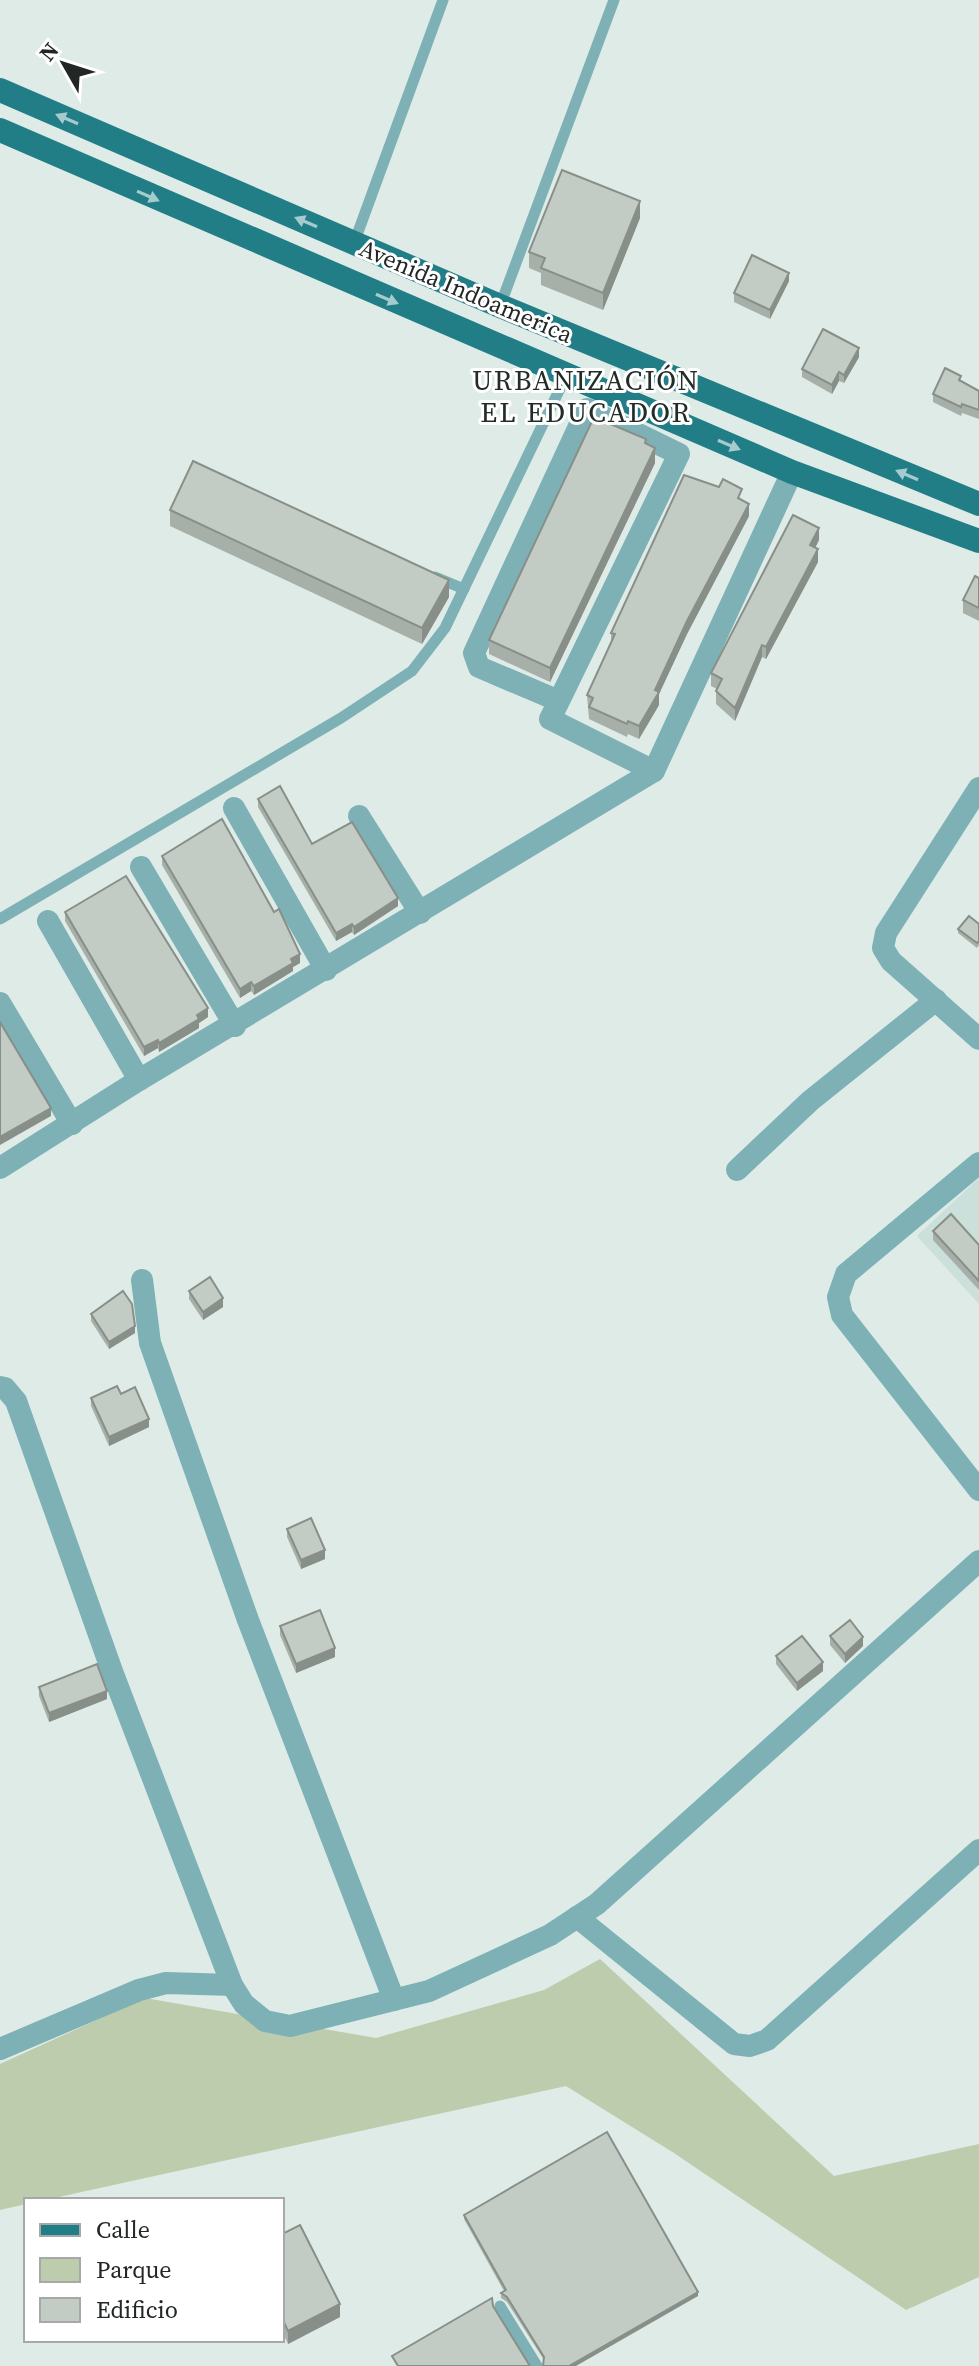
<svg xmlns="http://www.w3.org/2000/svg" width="979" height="2366" font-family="'Source Serif 4',serif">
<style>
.built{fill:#cbe0da}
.green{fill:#bdccac}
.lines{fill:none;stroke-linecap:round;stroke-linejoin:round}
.lane{stroke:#7db1b6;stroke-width:11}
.street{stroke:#7db1b6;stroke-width:22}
.primary{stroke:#217e86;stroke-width:24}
.wall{fill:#a7afa9}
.shaded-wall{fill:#888f89}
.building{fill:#c2ccc4;stroke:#888f89;stroke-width:2}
.oneway{fill:#a6cbcf}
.labels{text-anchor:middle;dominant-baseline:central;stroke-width:6;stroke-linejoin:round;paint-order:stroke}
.street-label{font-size:24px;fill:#222725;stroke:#fff}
.quarter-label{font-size:28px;letter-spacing:2px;fill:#222c29;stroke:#fff}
</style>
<rect width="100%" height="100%" fill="#deebe7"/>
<path class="built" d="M979 1178V1304L917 1236Z"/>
<path class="green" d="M600 1959 834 2176 979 2144V2277L906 2310 674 2153 566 2086 45 2200H26V2204L0 2210V2064L145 1998 376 2038 544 1990Z"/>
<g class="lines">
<g class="lane">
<path d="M354 243 443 0"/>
<path d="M500 306 614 0"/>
<path d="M435 577 464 589"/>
<path d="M0 919 341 718 412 671 445 628 566 376"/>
<path d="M500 2306 537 2366"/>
</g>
<g class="street">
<path d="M559 701 479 667 474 653 587 409 679 454 559 701 550 719 654 771"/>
<path d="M979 788 886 933 883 948 891 961 979 1039"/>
<path d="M234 808 326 970"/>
<path d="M359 816 420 913"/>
<path d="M141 867 235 1026"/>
<path d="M48 921 139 1080"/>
<path d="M0 1003 72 1124"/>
<path d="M979 1163 846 1274 838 1297 842 1315 979 1490"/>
<path d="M0 1168 139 1080 654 771 792 472"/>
<path d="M737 1170 810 1101 936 1000"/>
<path d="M142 1280 150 1343 248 1620 394 2000"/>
<path d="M0 1387 5 1388 16 1401 113 1674 232 1985 244 2004 265 2021 290 2026 429 1991 550 1935 597 1904 979 1561"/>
<path d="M577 1917 734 2044 750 2046 767 2040 979 1850"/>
<path d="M0 2049 139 1990 166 1983 232 1985"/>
</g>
<g class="primary">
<path d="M0 90 500 306 979 504"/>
<path d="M0 130 792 472 979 541"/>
</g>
</g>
<g class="wall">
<path d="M640 218 603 310 541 285V273L529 268V252Z"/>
<path d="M789 281 770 319 734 302V293Z"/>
<path d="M859 357 844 383 839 381 832 394 802 377V369Z"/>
<path d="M961 382 979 391V419L962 413 961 416 933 402V394Z"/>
<path d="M646 444 655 463 550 682 489 654V640Z"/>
<path d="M742 500 749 516 687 634 659 694V705L639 739 628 734 627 737 589 719 587 695 611 644V633Z"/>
<path d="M170 510 449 597 422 644 170 526Z"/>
<path d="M819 540 815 548 818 562 766 659 762 657 735 721 716 704V691L717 689 711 686V673Z"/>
<path d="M979 578V621L963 613V600Z"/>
<path d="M258 799 312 844 398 906 354 935 352 932 336 941 258 807Z"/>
<path d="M162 856 300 963 293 967V971L254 995 251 991 240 998 162 865Z"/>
<path d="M65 912 208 1017 199 1023V1028L159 1052 158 1048 144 1056 65 921Z"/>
<path d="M979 924V945L977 948 958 933V929Z"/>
<path d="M933 1231 979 1245V1290L933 1240Z"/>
<path d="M189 1291 223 1307 203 1320 189 1299Z"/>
<path d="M91 1314 135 1333 109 1349 91 1321Z"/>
<path d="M121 1394 149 1427 109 1446 91 1406V1398Z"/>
<path d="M287 1529 325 1559 301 1569 287 1537Z"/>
<path d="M280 1626 335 1657 296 1673 280 1635Z"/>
<path d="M830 1636 863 1646 845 1663 830 1645Z"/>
<path d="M776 1656 823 1671 797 1691 776 1664Z"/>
<path d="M39 1687 107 1699 49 1722 39 1696Z"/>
<path d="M464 2215 698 2296 544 2360 507 2302 501 2298V2293L504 2291 464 2219Z"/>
<path d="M282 2234 340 2317 288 2344 282 2331Z"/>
</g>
<g class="shaded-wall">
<path d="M640 201V218L603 310V293Z"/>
<path d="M789 273V281L770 319V310Z"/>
<path d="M859 348V357L844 383V375Z"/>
<path d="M839 372V381L832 394V385Z"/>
<path d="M655 448V463L550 682V668Z"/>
<path d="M749 504V516L687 634 659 694V705L639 739V726L655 690 687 621Z"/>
<path d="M819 528V540L810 558V545Z"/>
<path d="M818 549V562L766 659V647Z"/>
<path d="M449 580V597L422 644V628Z"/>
<path d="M762 645V657L735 721V708Z"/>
<path d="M398 898V906L354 935V927Z"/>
<path d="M352 924V932L336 941V933Z"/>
<path d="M300 954V963L293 967V971L254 995V986L291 959Z"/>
<path d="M251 982V991L240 998V989Z"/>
<path d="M208 1008V1017L199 1023V1028L159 1052V1043Z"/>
<path d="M158 1040V1048L144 1056V1047Z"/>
<path d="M51 1108V1116L0 1145V1137Z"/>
<path d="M223 1298V1307L203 1320V1312Z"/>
<path d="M135 1326V1333L109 1349V1342Z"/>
<path d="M149 1419V1427L109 1446V1437Z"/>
<path d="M325 1550V1559L301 1569V1560Z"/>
<path d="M863 1637V1646L845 1663V1654Z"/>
<path d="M335 1648V1657L296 1673V1664Z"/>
<path d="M823 1662V1671L797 1691V1683Z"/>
<path d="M107 1691V1699L49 1722V1713Z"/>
<path d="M698 2292V2296L576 2366H569Z"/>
<path d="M340 2304V2317L288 2344V2331Z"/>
</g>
<g class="building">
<path d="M562 170 640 201 603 293 541 268 545 258 529 252Z"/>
<path d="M752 255 789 273 770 310 734 293Z"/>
<path d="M823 329 859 348 844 375 839 372 832 385 802 369Z"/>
<path d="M945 368 961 376 959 380 979 391V410L962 404 961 407 933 394Z"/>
<path d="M594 417 646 439 645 443 655 448 550 668 489 640Z"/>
<path d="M193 461 449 580 422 628 170 510Z"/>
<path d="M684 475 719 487 723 479 742 489 738 498 749 504 687 621 655 690 659 692 639 726 628 721 627 724 589 707 593 698 587 695 615 634 611 633Z"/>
<path d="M793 515 819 528 810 545 818 549 766 647 762 645 735 708 716 691 722 679 711 673Z"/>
<path d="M975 576 979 578V608L963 600Z"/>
<path d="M280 786 312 844 352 822 398 898 354 927 352 924 336 933 258 799Z"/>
<path d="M222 819 274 912 279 909 300 954 291 959 293 963 254 986 251 982 240 989 162 856Z"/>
<path d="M126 876 208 1008 197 1015 199 1019 159 1043 158 1040 144 1047 65 912Z"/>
<path d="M969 916 979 924V941L977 943 958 929Z"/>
<path d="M0 1022 51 1108 0 1137Z"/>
<path d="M951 1214 979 1245V1281L933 1231Z"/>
<path d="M210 1277 223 1298 203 1312 189 1291Z"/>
<path d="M123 1291 132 1304 135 1326 109 1342 91 1314Z"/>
<path d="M117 1386 121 1394 135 1387 149 1419 109 1437 91 1398Z"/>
<path d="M311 1518 325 1550 301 1560 287 1529Z"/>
<path d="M320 1610 335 1648 296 1664 280 1626Z"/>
<path d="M850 1620 863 1637 845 1654 830 1636Z"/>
<path d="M802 1636 823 1662 797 1683 776 1656Z"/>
<path d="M97 1664 107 1691 49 1713 39 1687Z"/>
<path d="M607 2132 698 2292 569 2366H543L544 2357 507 2297 501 2293 506 2290 464 2215Z"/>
<path d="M300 2225 340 2304 288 2331 282 2318V2234Z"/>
<path d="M492 2298 493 2306 530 2366H398L392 2356Z"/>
</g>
<defs><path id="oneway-solid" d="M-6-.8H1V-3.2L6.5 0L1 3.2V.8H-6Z" transform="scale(2)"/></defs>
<g class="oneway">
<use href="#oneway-solid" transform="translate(67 119) rotate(-157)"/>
<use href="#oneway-solid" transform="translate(148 196) rotate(24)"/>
<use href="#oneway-solid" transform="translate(306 222) rotate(-157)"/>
<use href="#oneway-solid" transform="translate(387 299) rotate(23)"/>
<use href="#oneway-solid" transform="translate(729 445) rotate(23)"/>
<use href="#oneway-solid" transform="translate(907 475) rotate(-157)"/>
</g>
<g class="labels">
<g class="street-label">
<text transform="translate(466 291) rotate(23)">Avenida Indoamerica</text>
</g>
<g class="quarter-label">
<text x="586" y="380">URBANIZACIÓN<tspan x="586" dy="32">EL EDUCADOR</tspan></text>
</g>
</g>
<rect x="24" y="2198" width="260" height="144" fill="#ffffff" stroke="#a7a9a8" stroke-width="2"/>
<rect x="40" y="2224" width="40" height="12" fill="#217e86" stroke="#a7a9a8" stroke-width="2"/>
<text x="96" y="2238" font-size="24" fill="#222725">Calle</text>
<rect x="40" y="2258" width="40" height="24" fill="#bdccac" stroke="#a7a9a8" stroke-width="2"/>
<text x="96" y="2278" font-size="24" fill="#222725">Parque</text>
<rect x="40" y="2298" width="40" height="24" fill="#c2ccc4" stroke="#a7a9a8" stroke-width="2"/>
<text x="96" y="2318" font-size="24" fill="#222725">Edificio</text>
<g transform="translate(64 64) rotate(309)" stroke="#ffffff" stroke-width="6" paint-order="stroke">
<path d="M0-6L14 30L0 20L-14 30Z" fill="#222725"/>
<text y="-12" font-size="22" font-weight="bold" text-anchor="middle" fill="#222725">N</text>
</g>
</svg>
